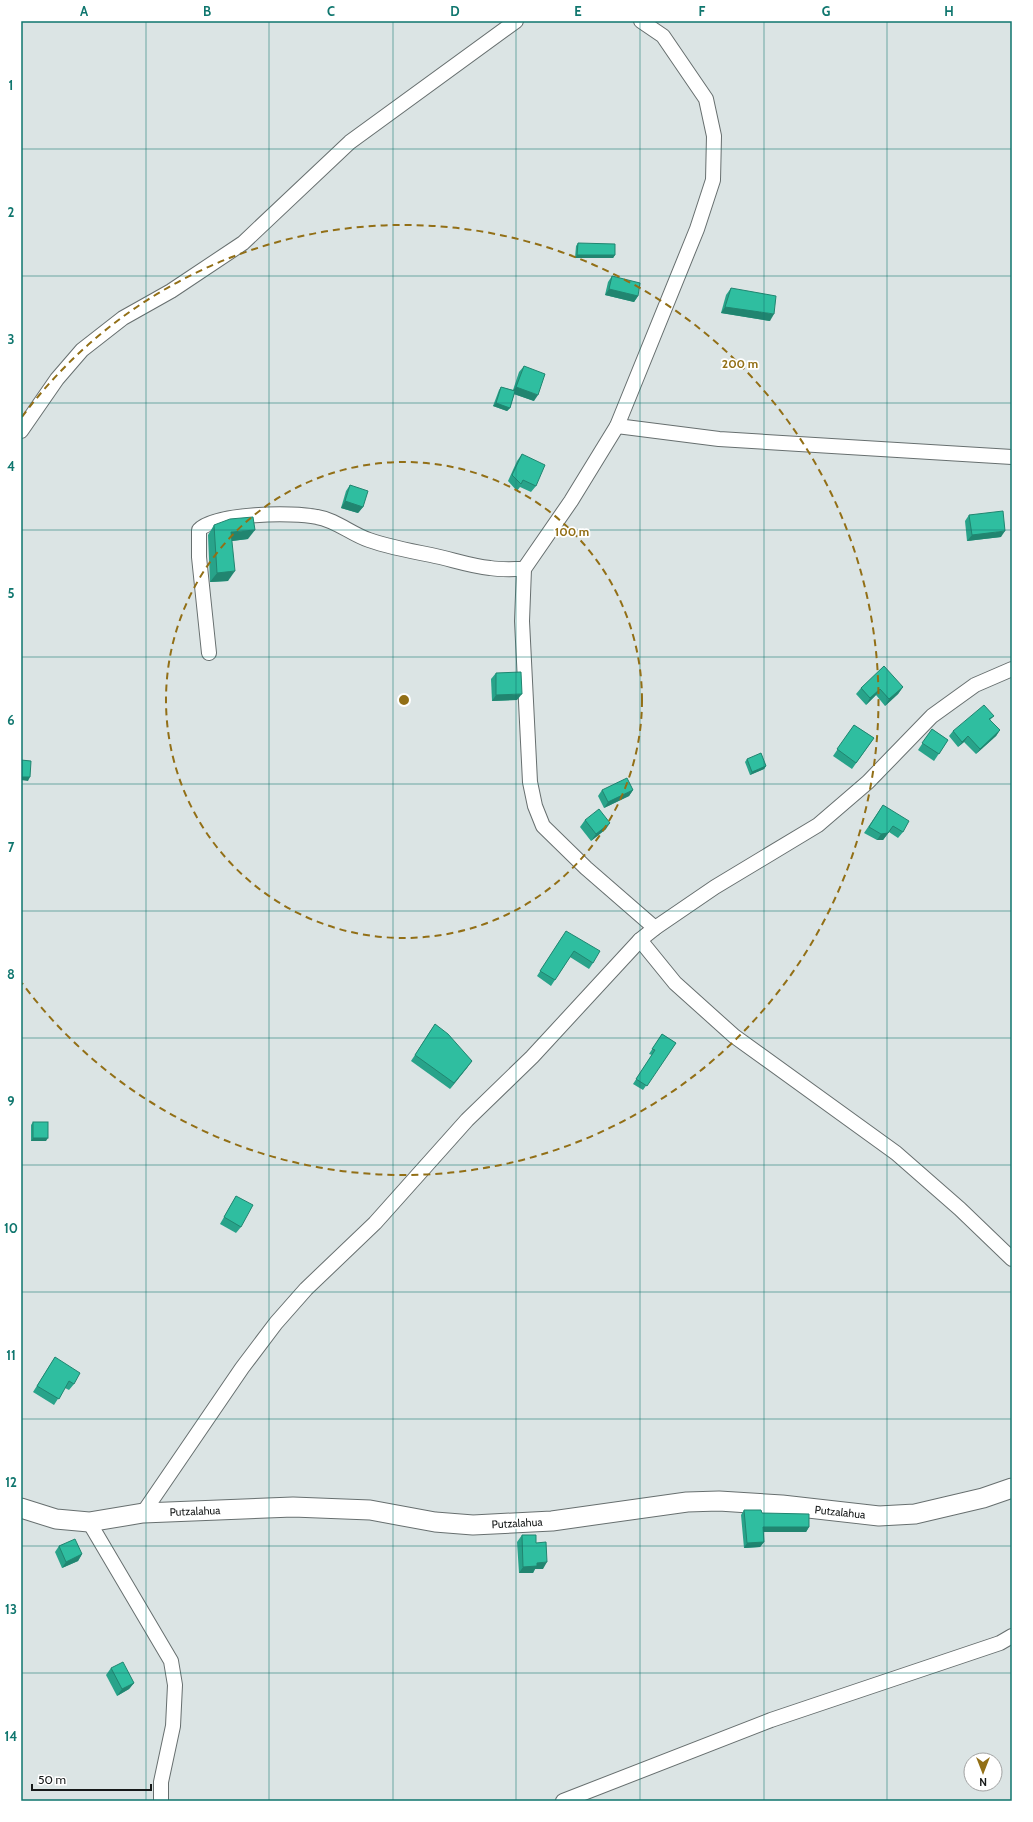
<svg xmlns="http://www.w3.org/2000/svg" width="1033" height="1822" font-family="Cabin,sans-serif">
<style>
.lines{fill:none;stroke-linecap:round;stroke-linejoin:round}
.street-casing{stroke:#676f6f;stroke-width:16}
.secondary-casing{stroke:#676f6f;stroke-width:21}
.street{stroke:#fff;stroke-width:14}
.secondary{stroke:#fff;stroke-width:19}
.wall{fill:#28a38a}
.shaded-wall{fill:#218570}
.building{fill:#2fbea0;stroke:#218570}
.grid{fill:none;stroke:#0f766e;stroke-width:1;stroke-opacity:0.55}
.ring{fill:none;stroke:#926f16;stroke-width:2;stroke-dasharray:7 5}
.labels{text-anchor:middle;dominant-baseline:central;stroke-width:3.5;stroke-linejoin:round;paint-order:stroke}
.street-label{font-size:11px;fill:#161919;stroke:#fff}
.centre{fill:#926f16;stroke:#fff;stroke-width:2}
.ring-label{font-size:12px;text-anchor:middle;font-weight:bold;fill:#926f16;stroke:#fff;stroke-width:3.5;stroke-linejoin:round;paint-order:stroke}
.neatline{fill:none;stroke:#0f766e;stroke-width:1.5}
.grid-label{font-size:13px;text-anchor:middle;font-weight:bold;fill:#0f766e}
</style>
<rect width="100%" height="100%" fill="#dbe4e4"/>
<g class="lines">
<g class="street-casing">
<g id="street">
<path d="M641 21 663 36 706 99 714 136 713 180 697 229 617 426 571 501 524 569 522 621 530 782 535 806 543 826 586 868 655 928"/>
<path d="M617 426 719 439 1012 457"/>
<path d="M21 431 57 379 82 350 123 318 171 291 243 243 350 142 516 21"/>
<path d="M209 653 199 557V530C215 513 293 512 317 517 336 520 351 534 369 540 389 547 410 551 431 555 451 559 470 566 490 568 501 570 513 569 524 569"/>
<path d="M640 940 675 983 734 1036 896 1153 960 1209 1012 1259"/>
<path d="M143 1513 242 1368 276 1323 306 1289 375 1223 467 1120 532 1057 640 940 655 928 715 887 818 825 868 782 932 716 975 685 1012 669"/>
<path d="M89 1522 171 1661 175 1685 173 1726 161 1782V1801"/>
<path d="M563 1801 771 1720 1000 1643 1012 1636"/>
</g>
</g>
<g class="secondary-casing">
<path id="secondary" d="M21 1508 56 1519 89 1522 143 1513 293 1507 370 1510 435 1522 473 1525 552 1521 687 1502 719 1501 782 1505 879 1516 915 1514 983 1498 1012 1488"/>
</g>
<use href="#street" class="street"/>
<use href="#secondary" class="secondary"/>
</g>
<g class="wall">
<path d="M578 243 615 255 613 258H575L576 246Z"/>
<path d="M612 276 638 296 634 302 605 295 608 282Z"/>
<path d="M731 288 770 321 721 313 726 295Z"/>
<path d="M524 366 534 401 514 394 510 408 507 411 493 406 499 390 501 387 513 390 519 372Z"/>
<path d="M522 454 536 486 531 492 520 487 517 491 508 481 517 461Z"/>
<path d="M350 485 363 507 358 513 341 508 346 491Z"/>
<path d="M969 515 1001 537 967 541 965 521Z"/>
<path d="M214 525 248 539 232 541 228 581 210 582 208 535Z"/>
<path d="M496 673 517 700 492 701 491 679Z"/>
<path d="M903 687 898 694 885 706 876 695 866 705 856 694 861 688Z"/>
<path d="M994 716 990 720 1000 730 996 736 976 754 964 742 958 747 949 736 953 731Z"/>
<path d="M854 725 874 738 852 769 833 756Z"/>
<path d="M932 729 948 740 934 761 918 750Z"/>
<path d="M747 759 766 766 764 769 750 775 745 762Z"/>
<path d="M602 790H633L629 796 604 808 598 796Z"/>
<path d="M883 805 903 832 898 838 889 832 883 840H877L864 833Z"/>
<path d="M585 820 606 829 591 841 580 827Z"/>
<path d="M562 937 593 963 589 969 570 957 551 986 537 976Z"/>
<path d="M435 1024 472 1061 450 1089 411 1061Z"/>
<path d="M662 1034 676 1043 643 1090 633 1084 652 1055 649 1054Z"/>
<path d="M33 1122 46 1141H31V1125Z"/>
<path d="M236 1196 241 1227 236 1233 220 1224Z"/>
<path d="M55 1357 74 1384 69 1390 65 1388 54 1405 33 1392Z"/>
<path d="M744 1510 762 1513 809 1527 806 1532H763L764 1542 760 1547 744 1548 741 1515Z"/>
<path d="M522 1535 536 1543 543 1569H535L533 1573H519L517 1542Z"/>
<path d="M59 1546 82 1554 78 1561 62 1568 55 1552Z"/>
<path d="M111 1668 134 1683 129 1689 117 1696 106 1675Z"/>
</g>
<g class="shaded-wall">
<path d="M577 255H615L613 258H575Z"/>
<path d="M609 289 638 296 634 302 605 295Z"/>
<path d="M725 307 774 314 770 321 721 313Z"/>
<path d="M516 387 538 395 534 401 511 393Z"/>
<path d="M496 403 510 408 507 411 493 406Z"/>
<path d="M345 501 363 507 358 513 341 508Z"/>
<path d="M255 530 248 539 224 542 231 532Z"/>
<path d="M1005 531 1001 537 967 541 972 535Z"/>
<path d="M235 571 228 581 210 582 217 573Z"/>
<path d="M903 687 898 694 885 706 889 699Z"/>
<path d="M880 689 876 695 866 705 870 698Z"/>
<path d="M522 694 517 700 492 701 496 695Z"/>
<path d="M1000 730 996 736 976 754 980 749Z"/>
<path d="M968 736 964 742 958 747 962 742Z"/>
<path d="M766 766 764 769 750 775 752 772Z"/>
<path d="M21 777H30L28 781 21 780Z"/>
<path d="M633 790 629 796 604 808 608 802Z"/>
<path d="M610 823 606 829 591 841 596 834Z"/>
<path d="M889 832 883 840H877L881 834Z"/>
<path d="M472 1061 467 1068 450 1089 454 1083Z"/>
<path d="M33 1138H48L46 1141H31Z"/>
<path d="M763 1527H809L806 1532H759Z"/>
<path d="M764 1542 760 1547 744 1548 747 1543Z"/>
<path d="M82 1554 78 1561 62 1568 66 1562Z"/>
<path d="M547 1562 543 1569H535L533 1573H519L523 1567 537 1563Z"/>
<path d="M134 1683 129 1689 117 1696 122 1689Z"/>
</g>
<g class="building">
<path d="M578 243 615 244V255H577Z"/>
<path d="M612 276 640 283 638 296 609 289Z"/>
<path d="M731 288 776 296 774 314 725 307Z"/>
<path d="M524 366 545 374 538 395 516 387Z"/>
<path d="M501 387 515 391 510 408 496 403Z"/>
<path d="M522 454 545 465 536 486 523 480 521 484 512 475Z"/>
<path d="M350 485 368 491 363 507 345 501Z"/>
<path d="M1003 511 1005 531 972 535 969 515Z"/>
<path d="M253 517 255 530 231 532 235 571 217 573 214 525 230 519Z"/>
<path d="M884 666 903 687 889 699 880 689 870 698 861 688Z"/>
<path d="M521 672 522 694 496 695V673Z"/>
<path d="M984 705 994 716 989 719 1000 730 980 749 968 736 962 742 953 731Z"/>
<path d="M854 725 874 738 856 763 837 749Z"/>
<path d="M932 729 948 740 939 754 922 743Z"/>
<path d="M761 753 766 766 752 772 747 759Z"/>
<path d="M21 760 31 761 30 777H21Z"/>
<path d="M627 778 633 790 608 802 602 790Z"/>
<path d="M883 805 909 821 903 832 893 826 888 833 881 834 869 827Z"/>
<path d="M599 809 610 823 596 834 585 820Z"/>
<path d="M566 931 600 951 593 963 574 951 555 980 540 971Z"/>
<path d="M435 1024 448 1034 472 1061 454 1083 415 1055Z"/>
<path d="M662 1034 676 1043 647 1086 636 1079 655 1050 652 1049Z"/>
<rect x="33" y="1122" width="15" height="16"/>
<path d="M236 1196 253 1205 241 1227 224 1217Z"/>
<path d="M55 1357 80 1373 74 1384 69 1381 59 1399 37 1386Z"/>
<path d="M744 1510H761L762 1513 809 1514V1527H763L764 1542 747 1543Z"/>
<path d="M522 1535H536V1543L546 1542 547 1562 537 1563V1566L523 1567Z"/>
<path d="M75 1539 82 1554 66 1562 59 1546Z"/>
<path d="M123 1662 134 1683 122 1689 111 1668Z"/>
</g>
<path class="grid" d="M146 21V1801M269 21V1801M393 21V1801M516 21V1801M640 21V1801M764 21V1801M887 21V1801M21 149H1012M21 276H1012M21 403H1012M21 530H1012M21 657H1012M21 784H1012M21 911H1012M21 1038H1012M21 1165H1012M21 1292H1012M21 1419H1012M21 1546H1012M21 1673H1012"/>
<g class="ring">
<circle cx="404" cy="700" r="238"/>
<path d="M22 417A475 475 0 1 1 22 983"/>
</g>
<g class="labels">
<g class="street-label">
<text transform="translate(195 1511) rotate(-2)">Putzalahua</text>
<text transform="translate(840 1512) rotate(6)">Putzalahua</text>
<text transform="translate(517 1523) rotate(-3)">Putzalahua</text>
</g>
</g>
<circle cx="404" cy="700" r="6" class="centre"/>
<g class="ring-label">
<text x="740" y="368">200 m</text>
<text x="572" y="536">100 m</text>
</g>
<rect width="1033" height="1822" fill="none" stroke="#ffffff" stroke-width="44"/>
<g transform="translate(983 1772) rotate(180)"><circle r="19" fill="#ffffff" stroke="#a2a3a3"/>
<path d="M0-3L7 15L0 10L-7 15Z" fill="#926f16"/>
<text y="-6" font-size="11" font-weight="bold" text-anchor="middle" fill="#161919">N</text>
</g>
<path d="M32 1784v6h119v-6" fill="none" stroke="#161919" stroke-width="2"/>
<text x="38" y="1784" font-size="12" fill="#161919" stroke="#ffffff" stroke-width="3" paint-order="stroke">50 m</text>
<rect x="22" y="22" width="989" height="1778" class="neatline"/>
<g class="grid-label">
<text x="84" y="16">A</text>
<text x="207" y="16">B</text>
<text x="331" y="16">C</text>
<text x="455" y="16">D</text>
<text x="578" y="16">E</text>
<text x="702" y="16">F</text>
<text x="826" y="16">G</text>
<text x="949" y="16">H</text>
<text x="11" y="90">1</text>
<text x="11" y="217">2</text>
<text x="11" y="344">3</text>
<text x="11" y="471">4</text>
<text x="11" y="598">5</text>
<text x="11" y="725">6</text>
<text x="11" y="852">7</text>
<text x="11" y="979">8</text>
<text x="11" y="1106">9</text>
<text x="11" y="1233">10</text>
<text x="11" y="1360">11</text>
<text x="11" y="1487">12</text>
<text x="11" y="1614">13</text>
<text x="11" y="1741">14</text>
</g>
</svg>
